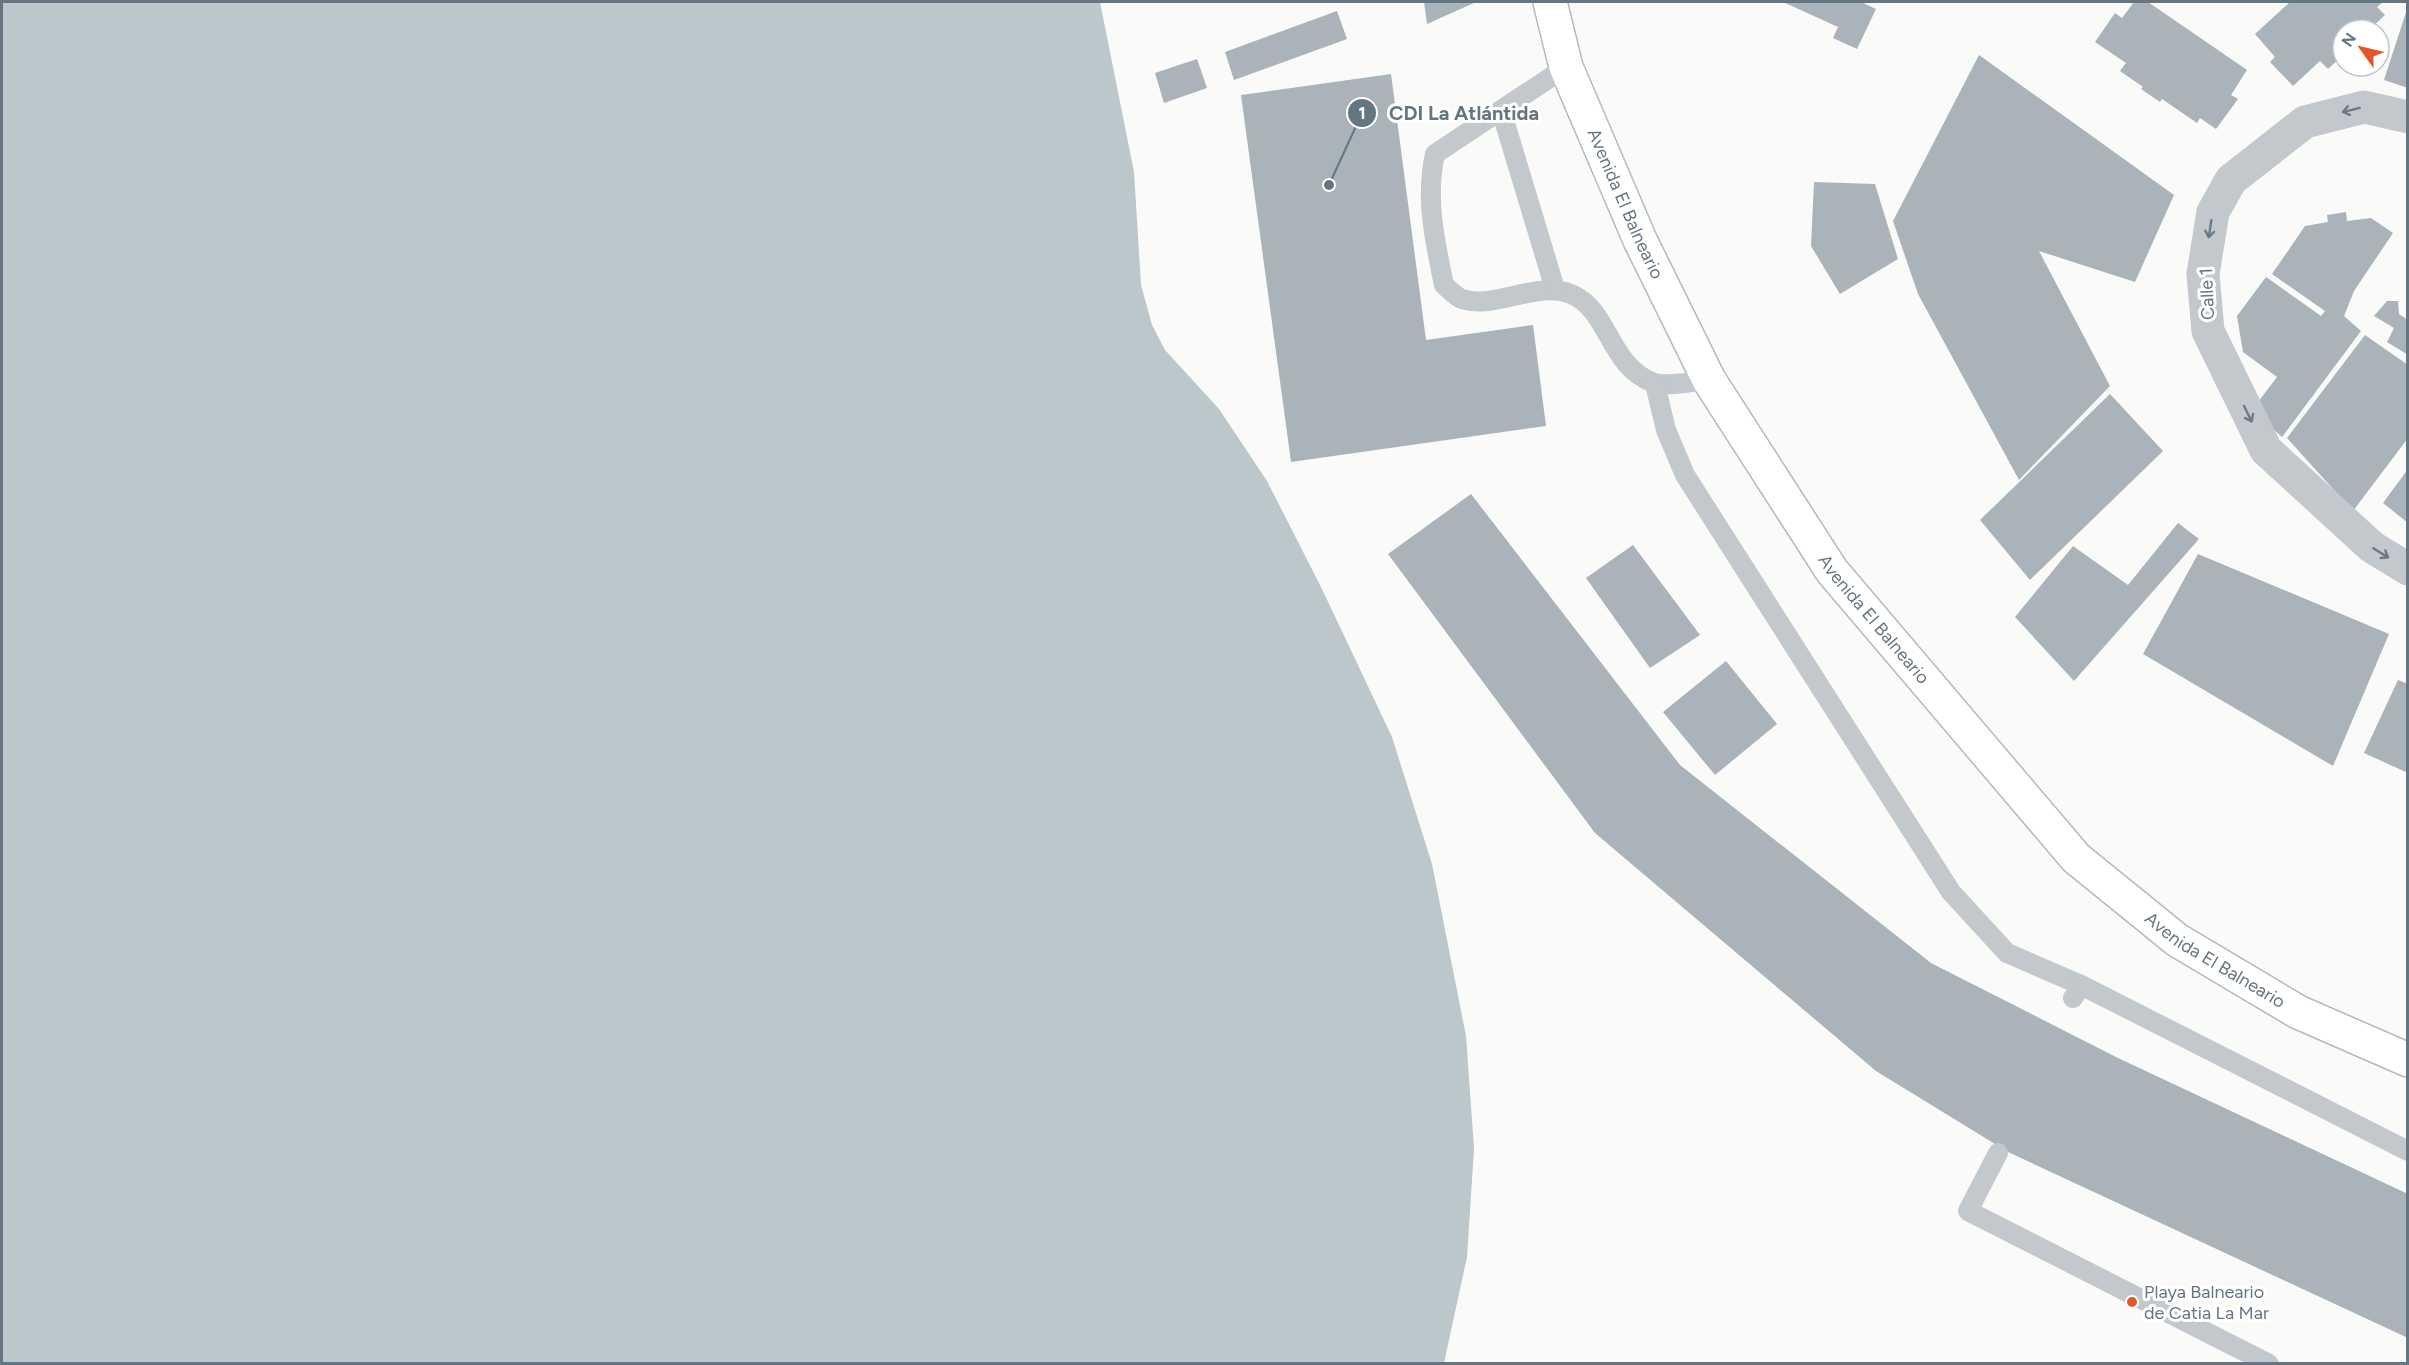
<svg xmlns="http://www.w3.org/2000/svg" width="2409" height="1365" font-family="Figtree,sans-serif">
<style>
.water{fill:#bbc7cb}
.building{fill:#aab3b9}
.lines{fill:none;stroke-linecap:round;stroke-linejoin:round}
.secondary-casing{stroke:#b3babf;stroke-width:36}
.lane{stroke:#c3c8cc;stroke-width:20}
.street{stroke:#c3c8cc;stroke-width:33}
.secondary{stroke:#fff;stroke-width:33}
.oneway{stroke:#6a7a87}
.poi-dot{fill:#e4572e;stroke:#fff;stroke-width:2}
.labels{text-anchor:middle;dominant-baseline:central;stroke-width:6;stroke-linejoin:round;paint-order:stroke}
.street-label{font-size:18px;fill:#657683;stroke:#fff}
.poi-label{font-size:18px;fill:#657683;stroke:#fff;text-anchor:start}
.leader{fill:none;stroke:#657683;stroke-width:2}
.callout-dot{fill:#657683;stroke:#fff;stroke-width:2}
.mark-label{font-size:18px;text-anchor:middle;font-weight:bold;fill:#fff}
.callout-label{font-size:20px;text-anchor:middle;font-weight:bold;fill:#657683;stroke:#fff;stroke-width:6;stroke-linejoin:round;paint-order:stroke}
</style>
<rect width="100%" height="100%" fill="#fafaf8"/>
<path class="water" d="M2 2H1100L1134 172 1141 285 1152 325 1165 350 1219 409 1267 481 1321 587 1392 737 1432 864 1466 1036 1474 1149 1467 1257 1444 1363H2Z"/>
<g class="building">
<path d="M1424 2H1476L1427 24Z"/>
<path d="M1783 2H1861L1876 9 1857 49 1833 38 1838 27Z"/>
<path d="M2134 2H2148L2247 70 2231 95 2238 99 2216 129 2200 118 2197 123 2162 99 2160 102 2141 89 2143 87 2120 71 2126 63 2095 42 2115 13 2122 18Z"/>
<path d="M2290 2H2383L2377 7 2385 15 2369 30H2343V55L2328 69 2320 61 2293 86 2270 62 2275 57 2255 34Z"/>
<path d="M2407 9H2408V88L2384 80Z"/>
<path d="M1337 11 1347 39 1234 80 1225 52Z"/>
<path d="M1979 55 2174 195 2135 282 2039 251 2110 386 2019 480 1918 294 1893 221Z"/>
<path d="M1197 59 1207 88 1164 103 1155 73Z"/>
<path d="M1391 74 1426 340 1533 325 1546 426 1291 462 1241 95Z"/>
<path d="M1814 182 1875 184 1898 259 1840 294 1811 246Z"/>
<path d="M2346 212 2347 221 2371 218 2393 233 2354 291 2344 316 2361 331 2282 437 2252 410 2277 377 2243 352 2237 316 2266 277 2321 316 2325 311 2272 274 2305 226 2328 222 2327 215Z"/>
<path d="M2387 301H2398L2399 314 2408 320V355L2387 342 2394 328 2374 316Z"/>
<path d="M2365 335 2408 365V438L2353 511 2287 438Z"/>
<path d="M2110 394 2163 451 2030 580 1980 520Z"/>
<path d="M2408 469V523L2383 503Z"/>
<path d="M1471 494 1680 765 1931 963 2118 1058 2408 1194V1338L2008 1152 1876 1071 1595 833 1388 554Z"/>
<path d="M2178 523 2199 539 2074 681 2015 617 2073 546 2128 585Z"/>
<path d="M1633 545 1700 635 1650 668 1586 578Z"/>
<path d="M2198 554 2389 634 2333 766 2143 654Z"/>
<path d="M1726 661 1777 724 1715 775 1663 712Z"/>
<path d="M2398 680 2408 684V773L2364 753Z"/>
</g>
<g class="lines">
<g class="secondary-casing">
<g id="secondary">
<path id="s1" d="M1550 2 1566 67 1640 240 1709 380 1832 571 2076 858 2177 940 2298 1012 2408 1060"/>
</g>
</g>
<g class="lane">
<path d="M1566 67 1435 154C1425 198 1435 242 1444 285 1449 289 1456 297 1462 299 1496 310 1537 280 1571 294 1610 310 1608 366 1654 383 1665 387 1696 381 1709 380"/>
<path d="M1501 110 1555 289"/>
<path d="M1655 384 1666 430 1685 475 1951 892 2007 953 2081 985 2073 998"/>
<path d="M2081 985 2408 1151"/>
<path d="M1998 1153 1968 1211 2269 1364"/>
</g>
<path class="street" d="M2408 117 2364 107 2305 122 2231 180 2213 212 2203 274 2208 331 2266 450 2372 547 2408 569"/>
<use href="#secondary" class="secondary"/>
</g>
<defs><path id="oneway-shaft" d="M-6 0H5M1.5-3L5.5 0L1.5 3" fill="none" stroke-width="1.6" stroke-linecap="round" stroke-linejoin="round" transform="scale(1.5)"/></defs>
<g class="oneway">
<use href="#oneway-shaft" transform="translate(2351 110) rotate(166)"/>
<use href="#oneway-shaft" transform="translate(2210 229) rotate(99)"/>
<use href="#oneway-shaft" transform="translate(2248 414) rotate(64)"/>
<use href="#oneway-shaft" transform="translate(2381 553) rotate(32)"/>
</g>
<circle class="poi-dot" cx="2132" cy="1302" r="6"/>
<g class="labels">
<g class="street-label">
<text stroke="none"><textPath href="#s1" startOffset="216">Avenida El Balneario</textPath></text>
<text transform="translate(2207 294) rotate(-92)">Calle 1</text>
<text stroke="none"><textPath href="#s1" startOffset="702">Avenida El Balneario</textPath></text>
<text stroke="none"><textPath href="#s1" startOffset="1188">Avenida El Balneario</textPath></text>
</g>
<g class="poi-label">
<text x="2144" y="1292">Playa Balneario<tspan x="2144" dy="21">de Catia La Mar</tspan></text>
</g>
</g>
<path class="leader" d="M1329 185L1362 113"/>
<g class="callout-dot">
<circle cx="1329" cy="185" r="6"/>
<circle cx="1362" cy="113" r="15"/>
</g>
<g class="mark-label">
<text x="1362" y="119">1</text>
</g>
<g class="callout-label">
<text x="1464" y="120">CDI La Atlántida</text>
</g>
<rect width="2409" height="1365" fill="none" stroke="#657683" stroke-width="6"/>
<g transform="translate(2361 48) rotate(304)"><circle r="28" fill="#ffffff" stroke="#c1c8cd" stroke-width="1.5"/>
<path d="M0-4.5L10 22L0 15L-10 22Z" fill="#e4572e"/>
<text y="-9" font-size="16" font-weight="bold" text-anchor="middle" fill="#657683">N</text>
</g>
</svg>
